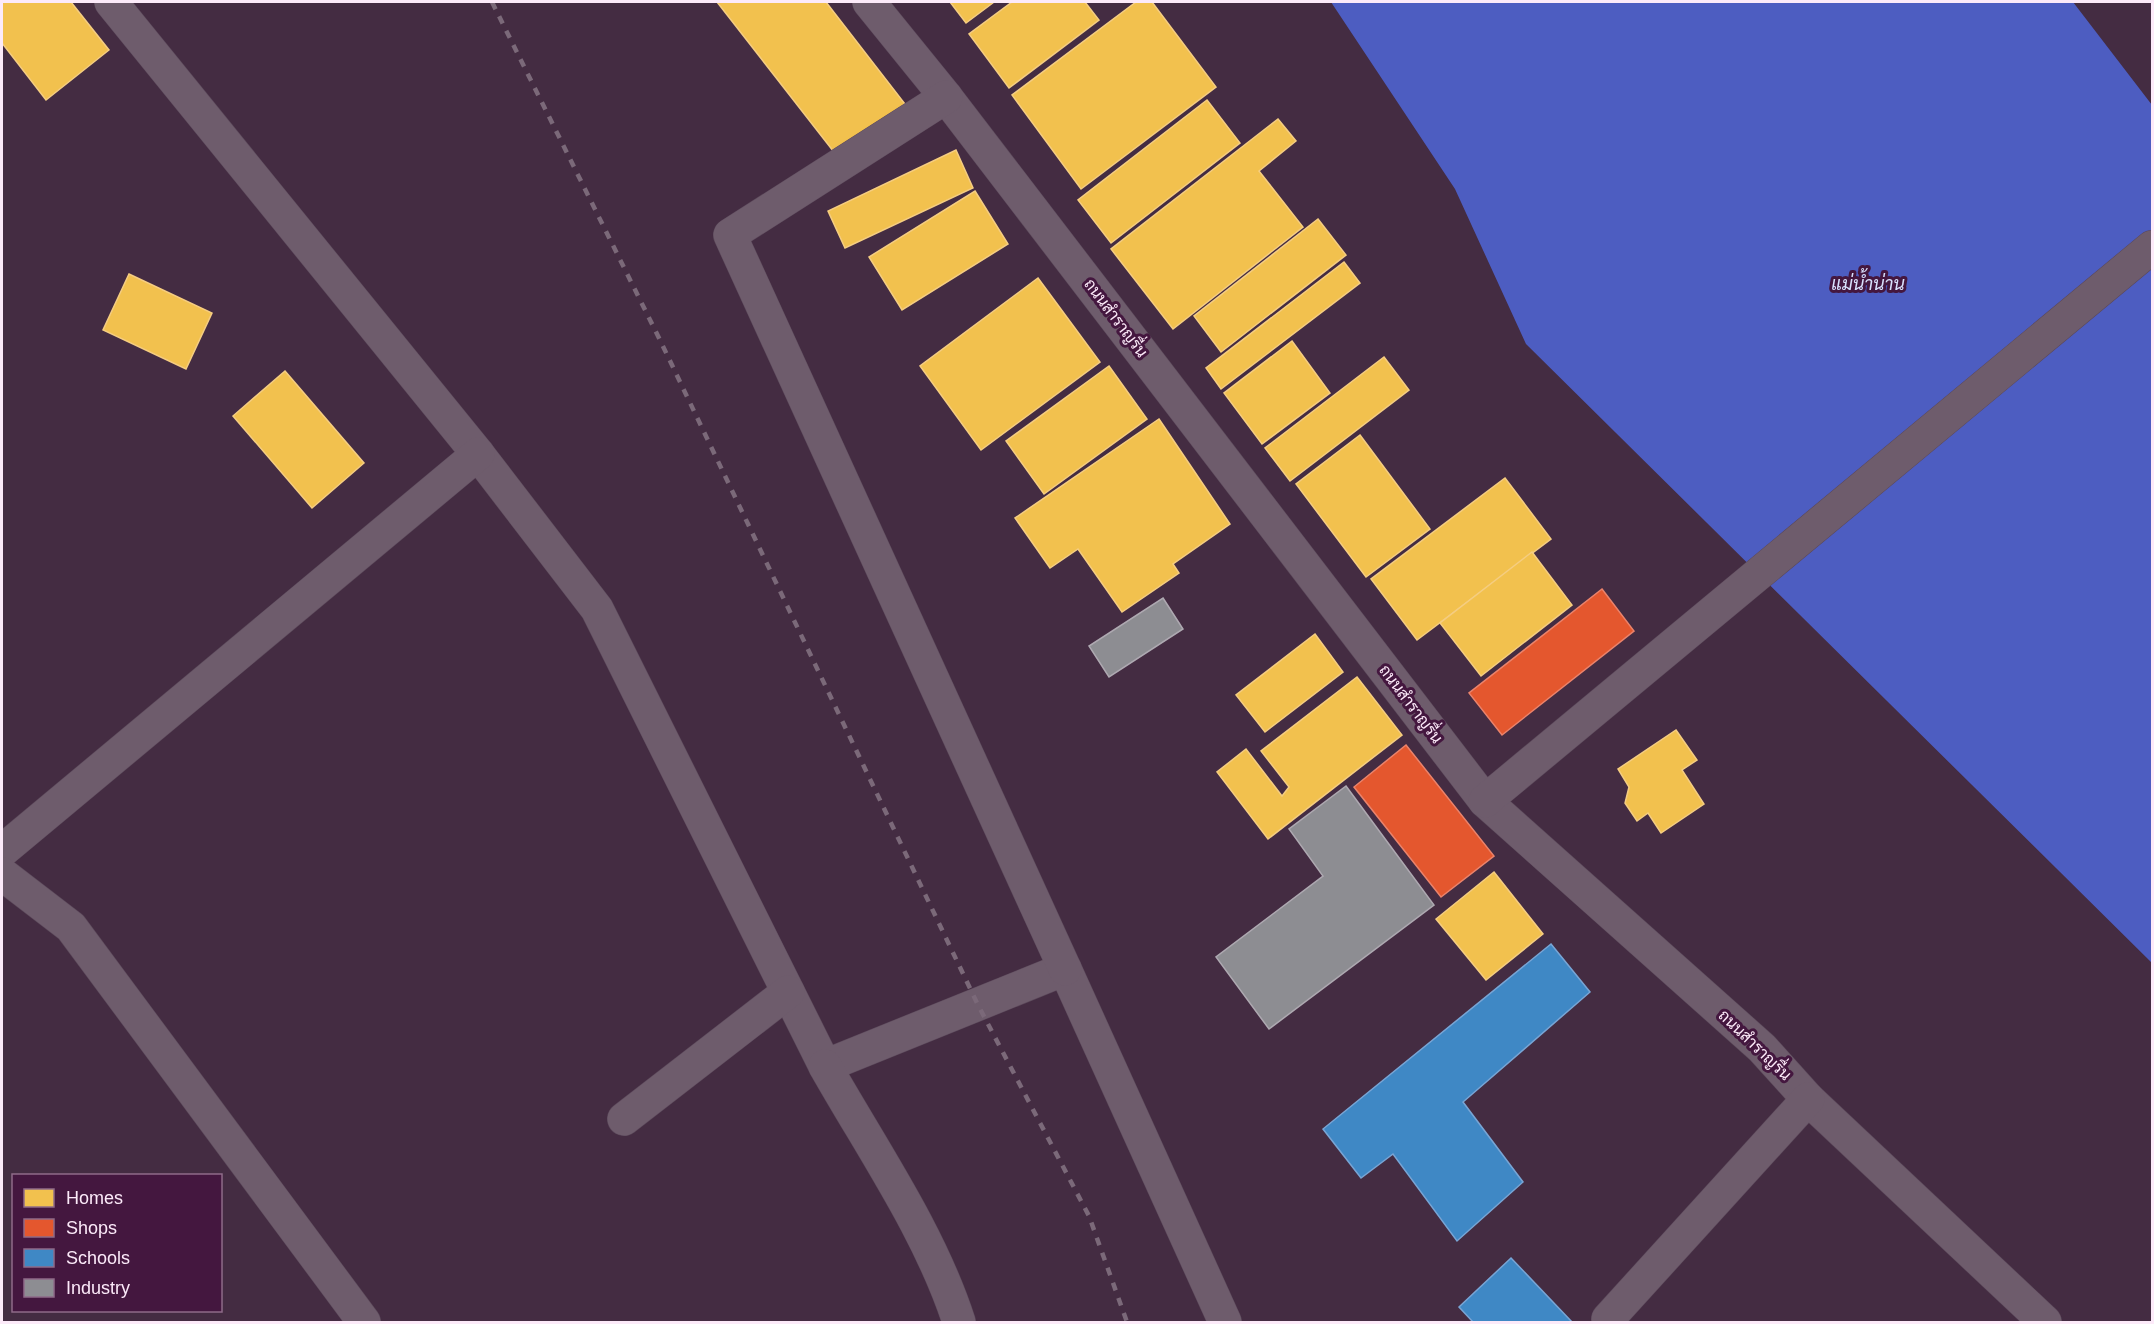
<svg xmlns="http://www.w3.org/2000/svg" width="2154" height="1324" font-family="Arial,Sarabun,sans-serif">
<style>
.water{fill:#4d5dc1}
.homes{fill:#f2c14e;stroke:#f5cd81;stroke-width:1.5}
.shops{fill:#e4572e;stroke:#eb836b;stroke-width:1.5}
.schools{fill:#3f88c5;stroke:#78a5d5;stroke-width:1.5}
.industry{fill:#8d8d92;stroke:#aea9b1;stroke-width:1.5}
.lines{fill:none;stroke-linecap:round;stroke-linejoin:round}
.minor-casing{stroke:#5b485a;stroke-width:34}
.minor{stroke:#6e5c6c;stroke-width:33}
.rail{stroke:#7b6979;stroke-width:4.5;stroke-dasharray:8 8;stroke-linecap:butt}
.labels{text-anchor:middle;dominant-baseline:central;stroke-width:6;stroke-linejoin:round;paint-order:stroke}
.street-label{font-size:16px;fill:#fceaf9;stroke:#44173f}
.water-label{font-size:18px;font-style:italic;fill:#d8e1fd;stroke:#44173f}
</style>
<rect width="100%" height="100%" fill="#442c42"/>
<path class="water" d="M1331 2H2073L2152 105V963L1526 344 1455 189Z"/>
<g class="homes">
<path d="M2 2H71L109 50 46 100 2 43Z"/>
<path d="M717 2H826L905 104 837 156Z"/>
<path d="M950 2H994L966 23Z"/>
<path d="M1012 2H1085L1099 20 1009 88 969 34Z"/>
<path d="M1136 2H1152L1216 87 1081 189 1012 95Z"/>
<path d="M1207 100 1240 143 1111 243 1078 200Z"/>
<path d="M1278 119 1296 141 1259 171 1303 227 1173 329 1111 249Z"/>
<path d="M956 150 973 188 845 248 828 211Z"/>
<path d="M975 191 1008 244 902 310 869 257Z"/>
<path d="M1318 219 1346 255 1221 352 1194 316Z"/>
<path d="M1344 262 1360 283 1221 389 1206 368Z"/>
<path d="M129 274 212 313 186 369 103 330Z"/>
<path d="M1038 278 1100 362 981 450 920 366Z"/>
<path d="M1292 341 1330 393 1262 444 1224 393Z"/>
<path d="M1384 357 1409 390 1290 481 1265 448Z"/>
<path d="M1109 366 1147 419 1044 494 1006 441Z"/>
<path d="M285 371 364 463 312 508 233 416Z"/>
<path d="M1159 419 1230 524 1173 564 1179 573 1122 612 1078 549 1050 568 1015 518Z"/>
<path d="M1360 435 1430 529 1366 577 1296 484Z"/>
<path d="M1505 478 1551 539 1417 640 1371 579Z"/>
<path d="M1532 552 1572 605 1481 676 1440 623Z"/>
<path d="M1315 634 1343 672 1265 732 1236 695Z"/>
<path d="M1357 677 1402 735 1268 839 1217 772 1246 749 1282 796 1289 787 1261 751Z"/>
<path d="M1676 730 1697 760 1682 770 1704 804 1661 833 1648 813 1637 821 1625 803 1629 787 1618 769Z"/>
<path d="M1494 872 1543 934 1486 980 1436 919Z"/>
</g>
<g class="shops">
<path d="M1602 589 1634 631 1502 735 1469 693Z"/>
<path d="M1406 745 1494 856 1441 897 1354 787Z"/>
</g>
<g class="schools">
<path d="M1551 944 1590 992 1463 1102 1523 1182 1457 1241 1393 1154 1361 1178 1323 1129Z"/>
<path d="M1511 1258 1572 1322H1473L1459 1307Z"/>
</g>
<g class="industry">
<path d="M1163 598 1183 629 1109 677 1089 646Z"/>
<path d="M1346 786 1434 905 1269 1029 1216 957 1323 876 1289 829Z"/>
</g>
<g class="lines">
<g class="minor-casing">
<g id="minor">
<path d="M111 2 478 454 597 609 825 1066 1065 969 1225 1322"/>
<path d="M869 2 946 97 1485 801 1762 1048 1808 1099 2045 1322"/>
<path d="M946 97 730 235 1065 969"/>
<path d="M1485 801 2152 247"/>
<path d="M2 851 478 454"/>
<path d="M2 874 71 927 364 1322"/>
<path d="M825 1066C872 1149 930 1232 959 1322"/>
<path d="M624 1119 788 992"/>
<path d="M1608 1319 1808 1099"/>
</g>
</g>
<use href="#minor" class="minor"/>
<path class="rail" d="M492 2 660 340 978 1005 1089 1216 1127 1322"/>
</g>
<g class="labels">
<g class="street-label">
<text transform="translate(1116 318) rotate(53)">ถนนสำราญรื่น</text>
<text transform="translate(1411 704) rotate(53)">ถนนสำราญรื่น</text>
<text transform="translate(1755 1045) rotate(44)">ถนนสำราญรื่น</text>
</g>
<g class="water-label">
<text x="1868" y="284">แม่น้ำน่าน</text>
</g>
</g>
<rect width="2154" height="1324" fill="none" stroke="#fceaf9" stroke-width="6"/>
<rect x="12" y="1174" width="210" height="138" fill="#44173f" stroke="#8e6b89" stroke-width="1.5"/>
<rect x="24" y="1189" width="30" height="18" fill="#f2c14e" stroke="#8e6b89" stroke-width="1.5"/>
<text x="66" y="1204" font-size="18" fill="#fceaf9">Homes</text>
<rect x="24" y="1219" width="30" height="18" fill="#e4572e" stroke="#8e6b89" stroke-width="1.5"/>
<text x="66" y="1234" font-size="18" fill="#fceaf9">Shops</text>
<rect x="24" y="1249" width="30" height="18" fill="#3f88c5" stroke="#8e6b89" stroke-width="1.5"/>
<text x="66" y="1264" font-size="18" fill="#fceaf9">Schools</text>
<rect x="24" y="1279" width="30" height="18" fill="#8d8d92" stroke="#8e6b89" stroke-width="1.5"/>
<text x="66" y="1294" font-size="18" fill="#fceaf9">Industry</text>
</svg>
